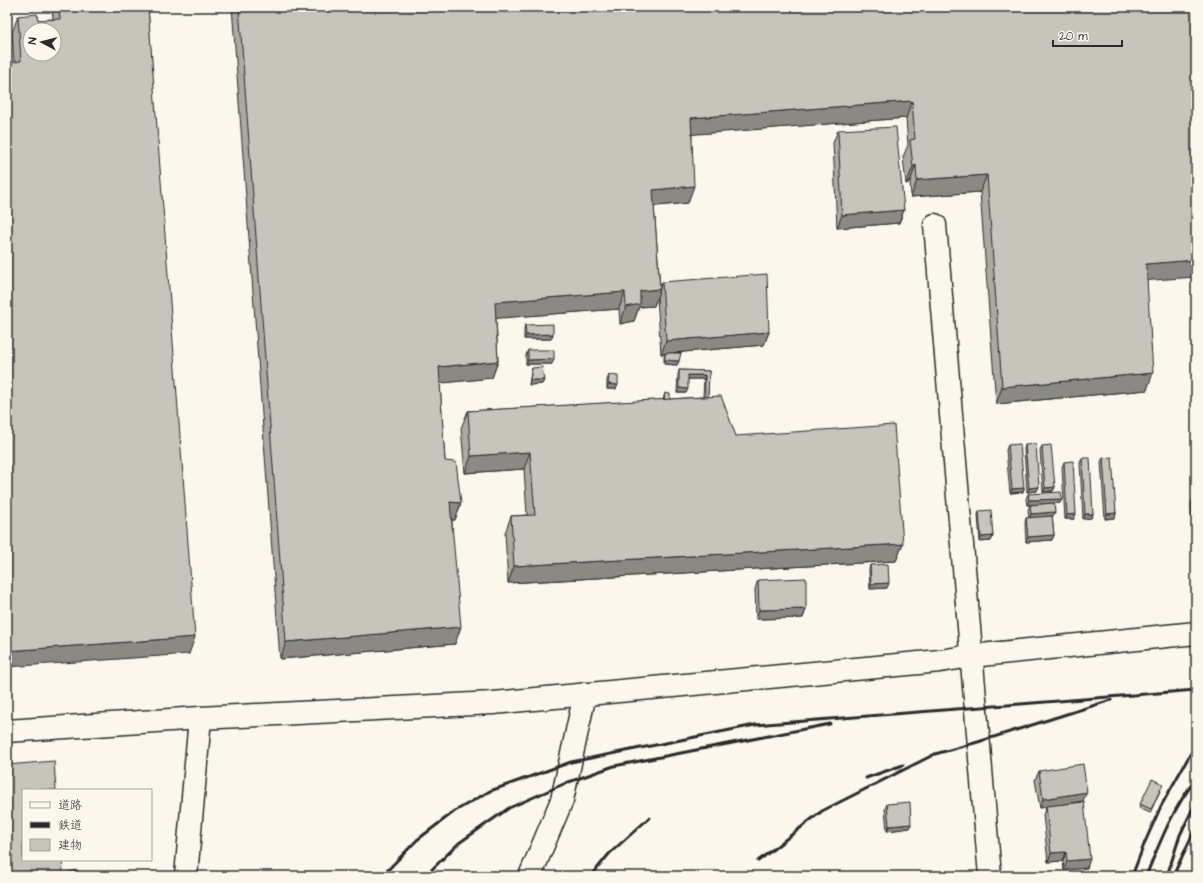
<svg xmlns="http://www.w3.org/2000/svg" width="1203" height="883" font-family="'Architects Daughter','Klee One',sans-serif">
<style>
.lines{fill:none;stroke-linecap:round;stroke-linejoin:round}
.minor-casing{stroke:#2b2b2b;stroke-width:25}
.minor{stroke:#fbf7ec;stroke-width:22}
.rail{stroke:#2b2b2b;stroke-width:3}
.wall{fill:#aba9a2;stroke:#2b2b2b}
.shaded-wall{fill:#8b8984;stroke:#2b2b2b}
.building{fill:#c7c4bc;stroke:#2b2b2b;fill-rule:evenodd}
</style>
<rect width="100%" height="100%" fill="#fbf7ec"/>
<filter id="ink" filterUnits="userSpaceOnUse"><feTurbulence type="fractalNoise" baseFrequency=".025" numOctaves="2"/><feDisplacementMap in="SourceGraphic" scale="8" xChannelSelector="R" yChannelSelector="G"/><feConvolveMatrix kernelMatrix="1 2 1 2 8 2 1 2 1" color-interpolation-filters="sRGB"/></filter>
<g filter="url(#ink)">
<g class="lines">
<g class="minor-casing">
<g id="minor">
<path d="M935 225 990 876"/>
<path d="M7 731 200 718 493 703 940 661 971 656 1196 633"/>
<path d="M186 876 200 718"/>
<path d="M530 876 562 800 585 694"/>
</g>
</g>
<use href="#minor" class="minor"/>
<g class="rail">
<path d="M866 778 903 765"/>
<path d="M758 861 822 811 935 754 978 742 1111 700"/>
<path d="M382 876 417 840 455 811 490 791 571 762 755 725 1196 690"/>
<path d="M425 876 459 843 509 808 566 783 614 766 830 724"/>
<path d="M591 876 609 854 649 818"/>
<path d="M1132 876 1145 842 1161 806 1196 744"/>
<path d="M1146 876C1160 842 1173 808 1196 779"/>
<path d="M1167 876 1180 835 1196 802"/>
<path d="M1173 876 1196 827"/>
</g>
</g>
<g class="wall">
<path d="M52 7H148L189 654 14 62 12 33 18 16 38 20 53 19Z"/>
<path d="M232 7H1196L1147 280V390L996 404 980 192 911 197 910 182 906 184 903 157 908 145 906 118 692 134 688 203 654 206 660 287 662 282 769 332 764 345 672 353 679 361 677 365 664 364V357L665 354H661L657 297 654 306 639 307 634 321 620 324 619 309 496 318 498 361 492 378 440 383 445 461 461 503 455 520H452L455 644 280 659Z"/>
<path d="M838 130 904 210 899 223 837 228 833 143Z"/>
<path d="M525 325 553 334 551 339H524V329Z"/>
<path d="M528 350 552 364H526V355Z"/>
<path d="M532 368 544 380 542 384 529 385 531 372Z"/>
<path d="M679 370 709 371 708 397 736 436 903 544 896 561 508 583 505 533 511 516 527 515 524 469 465 473 461 428 468 411 663 400 665 393 670 399 703 397 704 379H688L686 393H677L678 375Z"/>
<path d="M609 375 616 389H607V380Z"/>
<path d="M1008 445 1024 488 1023 492 1010 493 1006 450Z"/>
<path d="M1025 445 1037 491 1027 492 1024 449Z"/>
<path d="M1042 446 1055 487 1053 491 1043 492 1040 450Z"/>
<path d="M1082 458 1093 514 1091 518 1083 519 1080 463Z"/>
<path d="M1103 458 1116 513 1115 518 1105 519 1101 462Z"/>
<path d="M1064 462 1074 519H1065L1062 467Z"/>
<path d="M1028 494 1062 499 1060 503H1054L1053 516H1052L1054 535 1052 540 1026 542 1025 523 1026 518H1029L1028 510 1030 505 1041 504 1027 505 1026 499Z"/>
<path d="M1193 499 1196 517H1192L1191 504Z"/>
<path d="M979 511 993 536 991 541 980 542 978 515Z"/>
<path d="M870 565 887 588 870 589 869 570Z"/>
<path d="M758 580 806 609 803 618 756 619 755 589Z"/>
<path d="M1039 771 1083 801 1060 805 1087 868 1064 870 1063 861 1048 862 1043 815 1046 807 1040 808 1035 780Z"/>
<path d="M1161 789 1150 813 1139 808 1140 804Z"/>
<path d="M887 804 911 824 910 828 887 831 885 809Z"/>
</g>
<g class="shaded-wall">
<rect x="7" y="7" width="6" height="1"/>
<path d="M912 101 906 118 685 135 691 118Z"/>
<path d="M916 165 910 182 906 184 913 167Z"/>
<path d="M987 175 980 192 911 197 917 180Z"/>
<path d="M694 186 688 203 647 207 653 190Z"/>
<path d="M904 210 899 223 837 228 842 215Z"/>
<path d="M1196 260V277L1140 281 1146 264Z"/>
<path d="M660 289 654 306 639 307 634 321 620 324 626 307 640 291Z"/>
<path d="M625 292 619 309 488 319 495 302Z"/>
<path d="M769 332 764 345 661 354 666 341Z"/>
<path d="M553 334 551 339H524L526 335Z"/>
<path d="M554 359 552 364H526L528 360Z"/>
<path d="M665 360 679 361 677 365 664 364Z"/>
<path d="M498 361 492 378 433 384 439 367Z"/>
<path d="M1153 373 1147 390 996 404 1002 387Z"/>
<path d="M688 375H705L704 379H686Z"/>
<path d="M530 380H544L542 384 529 385Z"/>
<path d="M608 384 618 385 616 389H607Z"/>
<path d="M679 388 688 389 686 393H677Z"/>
<path d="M530 452 524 469 465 473 471 456Z"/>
<path d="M1039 487 1037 491 1027 492 1029 488Z"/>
<path d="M1055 487 1053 491 1043 492 1045 488Z"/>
<path d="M1024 488 1023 492 1010 493 1012 489Z"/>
<path d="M1062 499 1060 503 1027 505 1029 500Z"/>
<path d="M450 502 461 503 455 520 444 519Z"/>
<path d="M1055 512 1053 516 1029 519 1031 514Z"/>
<path d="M1116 513 1115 518 1105 519 1107 514Z"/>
<path d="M1194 513H1196V517H1192Z"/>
<path d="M1076 514 1074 519H1065L1067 515Z"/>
<path d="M1085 514H1093L1091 518 1083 519Z"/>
<path d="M1054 535 1052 540 1026 542 1028 537Z"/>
<path d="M993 536 991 541 980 542 981 537Z"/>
<path d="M903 544 896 561 508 583 514 566Z"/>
<path d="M889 583 887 588 870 589 871 584Z"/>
<path d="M806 609 803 618 756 619 759 610Z"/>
<path d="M461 627 455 644 280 659 286 642Z"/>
<path d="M195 637 189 654 7 667V651Z"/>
<path d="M1087 792 1083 801 1040 808 1043 799Z"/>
<path d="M911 824 910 828 887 831 889 826Z"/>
<path d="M1066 852 1063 861 1048 862 1051 853Z"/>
<path d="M1090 859 1087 868 1064 870 1067 861Z"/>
</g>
<g class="building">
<path d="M59 7H148L195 637 7 651V63L21 61 18 16 37 14 38 20 60 19ZM30 30H54V54H30Z"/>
<path d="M239 7H1196V260L1146 264 1153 373 1002 387 987 175 917 180 916 165 913 167 910 140 915 139 912 101 691 118 694 186 653 190 660 289 640 291V304L626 307 625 292 495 302 498 361 439 367 445 461 456 462 461 503 450 502 461 627 286 642Z"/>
<path d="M896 127 904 210 842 215 838 130Z"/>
<path d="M767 274 769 332 666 341 662 282Z"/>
<path d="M553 324V334L526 335 525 325Z"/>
<path d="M528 350H554V359L528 360Z"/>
<path d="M665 353H681L679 361 665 360Z"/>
<path d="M542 367 544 380H530L532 368Z"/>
<path d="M679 370 709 371 708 397H705V375H688V389L679 388Z"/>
<path d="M609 375 618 376V385L608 384Z"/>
<path d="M665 393 670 394V399L664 400Z"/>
<path d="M721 396 736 436 894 425 903 544 514 566 511 516 535 515 530 452 471 456 468 411Z"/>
<path d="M1020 444 1024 488 1012 489 1008 445Z"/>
<path d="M1036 444 1039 487 1029 488 1025 445Z"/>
<path d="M1051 445 1055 487 1045 488 1042 446Z"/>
<path d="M1112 457 1116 513 1107 514 1103 458Z"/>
<path d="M1082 458H1090L1093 514H1085Z"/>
<path d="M1073 461 1076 514 1067 515 1064 462Z"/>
<path d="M1061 492 1062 499 1029 500 1028 494Z"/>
<path d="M1193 499H1196V513H1194Z"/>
<path d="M1054 503 1055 512 1031 514 1030 505Z"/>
<path d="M991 510 993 536 981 537 979 511Z"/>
<path d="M1052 516 1054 535 1028 537 1026 518Z"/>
<path d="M888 564 889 583 871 584 870 565Z"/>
<path d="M806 578V609L759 610 758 580Z"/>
<path d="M54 761 56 790H23V860H62L63 873 78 870V876H7V765Z"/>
<path d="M1083 764 1087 792 1043 799 1039 771Z"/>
<path d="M1152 779 1163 784 1151 809 1140 804Z"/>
<path d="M910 802 911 824 889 826 887 804Z"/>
<path d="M1084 802 1090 859 1067 861 1066 852 1051 853 1046 806Z"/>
</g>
</g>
<rect width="1203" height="883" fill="none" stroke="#fbf7ec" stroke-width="24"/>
<rect x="12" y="12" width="1179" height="859" fill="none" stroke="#2b2b2b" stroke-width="1.5" filter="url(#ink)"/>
<rect x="22" y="789" width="130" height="72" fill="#fbf7ec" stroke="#a8a59f"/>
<rect x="30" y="802" width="20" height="6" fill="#fbf7ec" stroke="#a8a59f"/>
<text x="58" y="809" font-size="12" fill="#2b2b2b">道路</text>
<rect x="30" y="822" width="20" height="6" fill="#2b2b2b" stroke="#a8a59f"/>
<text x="58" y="829" font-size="12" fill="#2b2b2b">鉄道</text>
<rect x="30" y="839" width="20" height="12" fill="#c7c4bc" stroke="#a8a59f"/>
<text x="58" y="849" font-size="12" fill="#2b2b2b">建物</text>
<g transform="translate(42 42) rotate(277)"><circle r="19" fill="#fbf7ec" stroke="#a8a59f"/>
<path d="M0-3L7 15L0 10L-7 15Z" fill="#2b2b2b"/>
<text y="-6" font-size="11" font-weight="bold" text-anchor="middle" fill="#2b2b2b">N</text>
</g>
<path d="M1053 40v6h69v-6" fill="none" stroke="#2b2b2b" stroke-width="2"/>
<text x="1059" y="40" font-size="12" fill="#2b2b2b" stroke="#fbf7ec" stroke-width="3" paint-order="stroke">20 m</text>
</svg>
